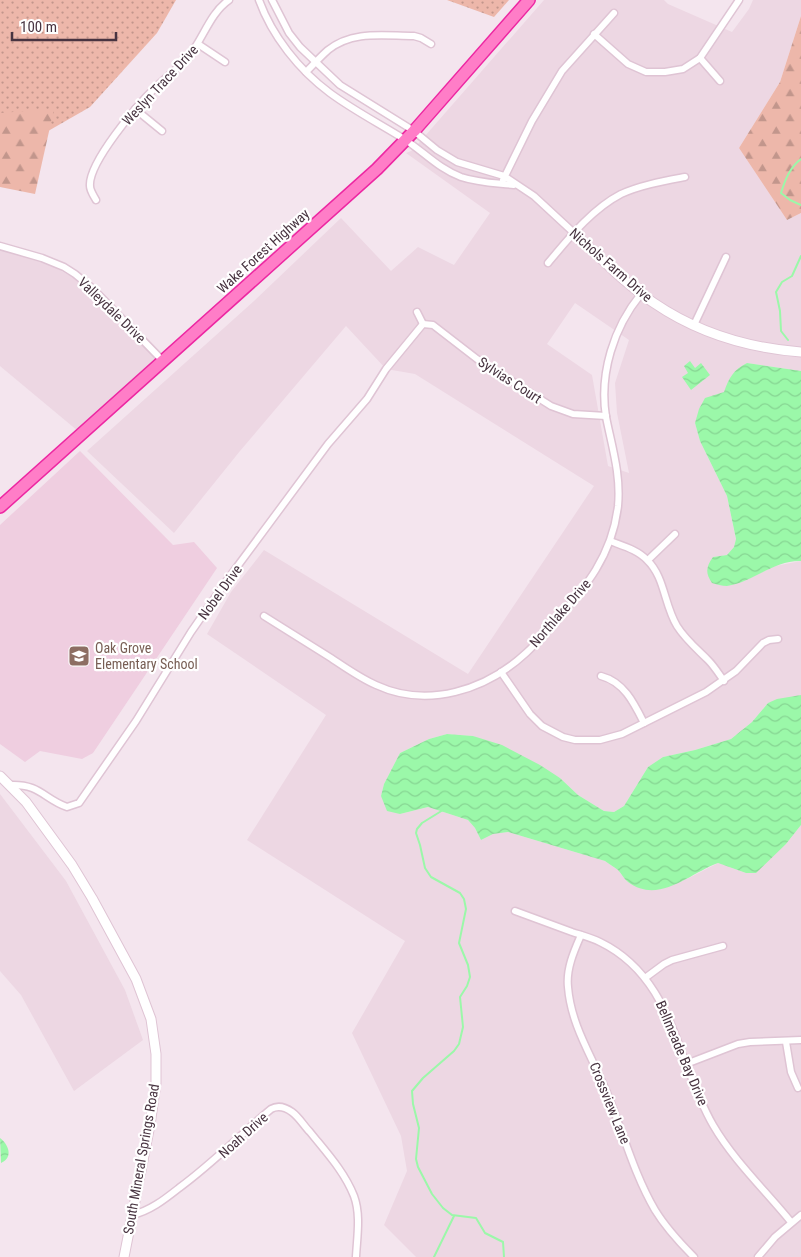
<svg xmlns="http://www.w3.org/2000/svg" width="801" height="1257" font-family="'Roboto Condensed',sans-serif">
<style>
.residential{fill:#edd7e3;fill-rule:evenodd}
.education{fill:#efcee0}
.grass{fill:url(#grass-dots)}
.forest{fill:url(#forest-firs)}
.water{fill:url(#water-waves)}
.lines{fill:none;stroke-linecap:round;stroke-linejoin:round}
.stream{stroke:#9bf8a9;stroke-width:2}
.minor-casing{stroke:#dfc4d4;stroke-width:9}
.tertiary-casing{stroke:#dfc4d4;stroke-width:11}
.trunk-casing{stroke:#ed27a2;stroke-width:14}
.minor{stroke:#fff;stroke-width:6}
.tertiary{stroke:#fff;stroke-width:9}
.trunk{stroke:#ff7dc7;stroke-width:11}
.labels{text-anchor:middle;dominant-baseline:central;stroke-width:4.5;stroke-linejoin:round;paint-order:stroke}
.street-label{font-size:14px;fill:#483441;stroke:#fff}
.education-label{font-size:14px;fill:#785e54;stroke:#fff;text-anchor:start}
</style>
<defs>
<pattern id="grass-dots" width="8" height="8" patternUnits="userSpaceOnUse" patternTransform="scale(1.25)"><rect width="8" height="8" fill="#edb7aa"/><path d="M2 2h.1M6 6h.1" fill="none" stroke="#c2968c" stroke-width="1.8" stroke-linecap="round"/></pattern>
<pattern id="forest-firs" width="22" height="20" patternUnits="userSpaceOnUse" patternTransform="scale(1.25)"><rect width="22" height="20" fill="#edb7aa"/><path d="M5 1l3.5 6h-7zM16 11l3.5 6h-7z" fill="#c2968c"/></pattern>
<pattern id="water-waves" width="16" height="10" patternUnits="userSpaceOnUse" patternTransform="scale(1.25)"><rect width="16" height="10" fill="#9bf8a9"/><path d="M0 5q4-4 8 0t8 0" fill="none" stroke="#87d593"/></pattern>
</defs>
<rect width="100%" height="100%" fill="#f4e5ee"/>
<g class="residential">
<path d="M544 0H664L668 4 732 32 749 9 753 0H801V16L780 82 739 148 787 220 801 213V371L747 363 724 392 713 397 695 423 700 441 727 496 736 540 734 547 727 555 713 557 726 586 750 578 775 566 801 561V695L768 703 752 722 731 739 695 750 663 757 648 767 624 806 614 812 604 811 578 795 560 778 473 736 447 734 429 739 400 753 384 784 381 796 400 814 428 807 468 820 475 828 481 840 493 834 508 832 605 861 618 870 628 882 687 879 718 863 746 873 786 844 801 825V1257H416L384 1225 407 1171 401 1136 352 1033 405 941 247 840 326 715 207 634 231 592 264 550 468 674 594 486 415 374 386 369 346 326 240 451 174 533 87 451 254 301 341 218 391 271 418 247 454 265 490 213 406 153 411 151 418 144ZM575 303 629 340 615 383 617 413 629 473 608 466 592 375 547 344Z"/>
<path d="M0 249 42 260 72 277 98 299 158 359 78 431 0 366Z"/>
<path d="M0 794 66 881 125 990 143 1040 74 1091 21 995 0 971Z"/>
</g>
<path class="education" d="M80 451 173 545 194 542 217 568 93 753 82 759 40 751 25 762 0 744V525Z"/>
<g class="grass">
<path d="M0 0H176L157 33 90 107 29 142 0 153Z"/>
<path d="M447 0H509L494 17Z"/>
</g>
<g class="forest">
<path d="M801 16V213L787 220 739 148 780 82Z"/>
<path d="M54 109 35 194 0 187V113Z"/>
</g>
<g class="water">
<path d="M690 361 695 368 701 363 710 375 691 390 682 377 688 373 684 366Z"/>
<path d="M747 363 801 371V561C774 560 753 582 727 586 722 586 716 584 712 583 705 573 706 567 713 557L727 555 734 547 736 539 727 496 700 441 695 423 699 409 705 398 724 392C729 378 733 370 747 363Z"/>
<path d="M801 695V825L786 844 756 873H746L718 863C690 873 659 905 628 882 624 879 622 874 618 870 614 867 609 864 605 861L508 832 493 834 481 840 475 828 468 820 428 807 400 814 387 811 381 796 384 784 400 753 429 739 447 734 473 736 502 745 540 765 560 778 578 795 604 811 614 812 624 806 648 767 663 757 695 750 731 739 752 722 768 703 777 699Z"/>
<path d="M0 1138C8 1144 14 1157 1 1163Z"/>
</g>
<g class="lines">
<g class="stream">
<path d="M801 159C790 167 785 180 781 193L790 200 801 205"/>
<path d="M788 340 781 331 780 311 776 292 782 282 792 276 801 256"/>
<path d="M443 810 422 823 417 829 416 833 420 845 425 868 431 877 460 893 464 899 466 909 459 943 468 965 470 977 467 986 460 997 463 1027 459 1044 454 1051 423 1078 412 1091 413 1104 419 1128 416 1159 418 1167 432 1194 443 1208 452 1215 476 1218 485 1233 503 1242 504 1257"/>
<path d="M434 1257 454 1216"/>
</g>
<g class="minor-casing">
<g id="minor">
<path d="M259 0C272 36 299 70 330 93 353 110 380 124 404 139 424 152 439 169 461 177 479 183 496 183 514 185"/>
<path d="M272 0 289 33 300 47 340 85 414 131 437 150 457 162 504 176 534 196 574 233"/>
<path d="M594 34 628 64 646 72H665L683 69 700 58 739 0"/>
<path d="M198 44 225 62"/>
<path d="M700 58 720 81"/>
<path d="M306 72C313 65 320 57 328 50 353 30 384 36 414 36L421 38 431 44"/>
<path d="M135 109 162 131"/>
<path d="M503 180 532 121 562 71 614 13"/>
<path d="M96 200C94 196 90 191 90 186 88 163 138 104 155 88 166 77 179 68 189 56 203 39 210 13 229 0"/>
<path d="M0 246 42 258 64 267 75 274 92 288 163 361"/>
<path d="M548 263C569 238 592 209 621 194 641 185 664 181 685 177"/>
<path d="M417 312 423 324"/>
<path d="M694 325 726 257"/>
<path d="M610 541C623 546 638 550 647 560 665 577 664 605 677 626 685 639 697 649 708 660 714 666 719 674 724 681"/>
<path d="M648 560 675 534"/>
<path d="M264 616C286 630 309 644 331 658 346 668 360 678 376 685 428 709 486 690 526 653 536 644 545 633 554 623 586 587 612 556 618 506 621 475 612 447 606 417 599 373 614 327 641 294"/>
<path d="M501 672 530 714 542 726 563 737 575 740H600L622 734 706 692 736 671 763 643 769 640 778 639"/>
<path d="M601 676C624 682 634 703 644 723"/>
<path d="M11 785C40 784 44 799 67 807L79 803 136 721 191 632 225 583 328 444 367 399 386 369 423 324 433 325 477 359 551 406 573 414 606 416"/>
<path d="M515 911C534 918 553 925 572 932 581 935 592 938 600 942 674 978 676 1061 713 1125 734 1161 765 1190 791 1222"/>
<path d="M581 935C574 951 566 969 568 987 571 1026 593 1058 607 1093 623 1132 634 1174 655 1210 666 1228 680 1243 694 1257"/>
<path d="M645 978 664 964 672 960 723 946"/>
<path d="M786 1042 791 1072 798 1088"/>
<path d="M686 1064 738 1044 750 1042 801 1040"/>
<path d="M132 1215C150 1211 165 1199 179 1188 212 1164 240 1135 271 1109 278 1105 285 1107 292 1112 299 1117 304 1126 310 1132 326 1152 344 1171 354 1196 361 1215 357 1237 356 1257"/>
<path d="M758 1257 775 1237 801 1215"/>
</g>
</g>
<g class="tertiary-casing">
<g id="tertiary">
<path d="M574 233C600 257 625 284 654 303 698 333 749 348 801 352"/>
<path d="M0 776 26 802 72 865 92 898 136 979 151 1019 156 1054V1083L150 1125 124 1257"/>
</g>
</g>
<g class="trunk-casing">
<path id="trunk" d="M0 507 377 169 414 131 529 0"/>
</g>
<use href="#minor" class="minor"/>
<use href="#tertiary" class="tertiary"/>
<use href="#trunk" class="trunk"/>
</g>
<defs>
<g id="school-square" transform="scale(1.125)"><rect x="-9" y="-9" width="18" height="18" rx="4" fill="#8d6e63" stroke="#fff"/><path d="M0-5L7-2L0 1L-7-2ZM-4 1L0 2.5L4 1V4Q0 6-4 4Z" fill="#fff"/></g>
</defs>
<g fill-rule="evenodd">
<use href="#school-square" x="79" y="656"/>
</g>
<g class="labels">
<g class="street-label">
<text transform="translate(160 85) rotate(-47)">Weslyn Trace Drive</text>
<text transform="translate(263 251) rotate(-42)">Wake Forest Highway</text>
<text transform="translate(611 265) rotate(41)">Nichols Farm Drive</text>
<text transform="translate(112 310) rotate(44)">Valleydale Drive</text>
<text transform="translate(510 380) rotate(33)">Sylvias Court</text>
<text transform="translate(220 592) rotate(-54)">Nobel Drive</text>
<text transform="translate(560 613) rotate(-49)">Northlake Drive</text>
<text transform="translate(682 1053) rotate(67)">Bellmeade Bay Drive</text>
<text transform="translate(610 1103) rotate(68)">Crossview Lane</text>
<text transform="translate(243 1135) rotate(-42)">Noah Drive</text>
<text transform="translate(141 1159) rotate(-80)">South Mineral Springs Road</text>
</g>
<g class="education-label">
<text x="95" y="648">Oak Grove<tspan x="95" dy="16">Elementary School</tspan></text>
</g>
</g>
<path d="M12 32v8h104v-8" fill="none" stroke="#483441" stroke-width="2.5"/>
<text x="20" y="32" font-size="15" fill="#483441" stroke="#ffffff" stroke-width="4" paint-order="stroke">100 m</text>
</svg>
